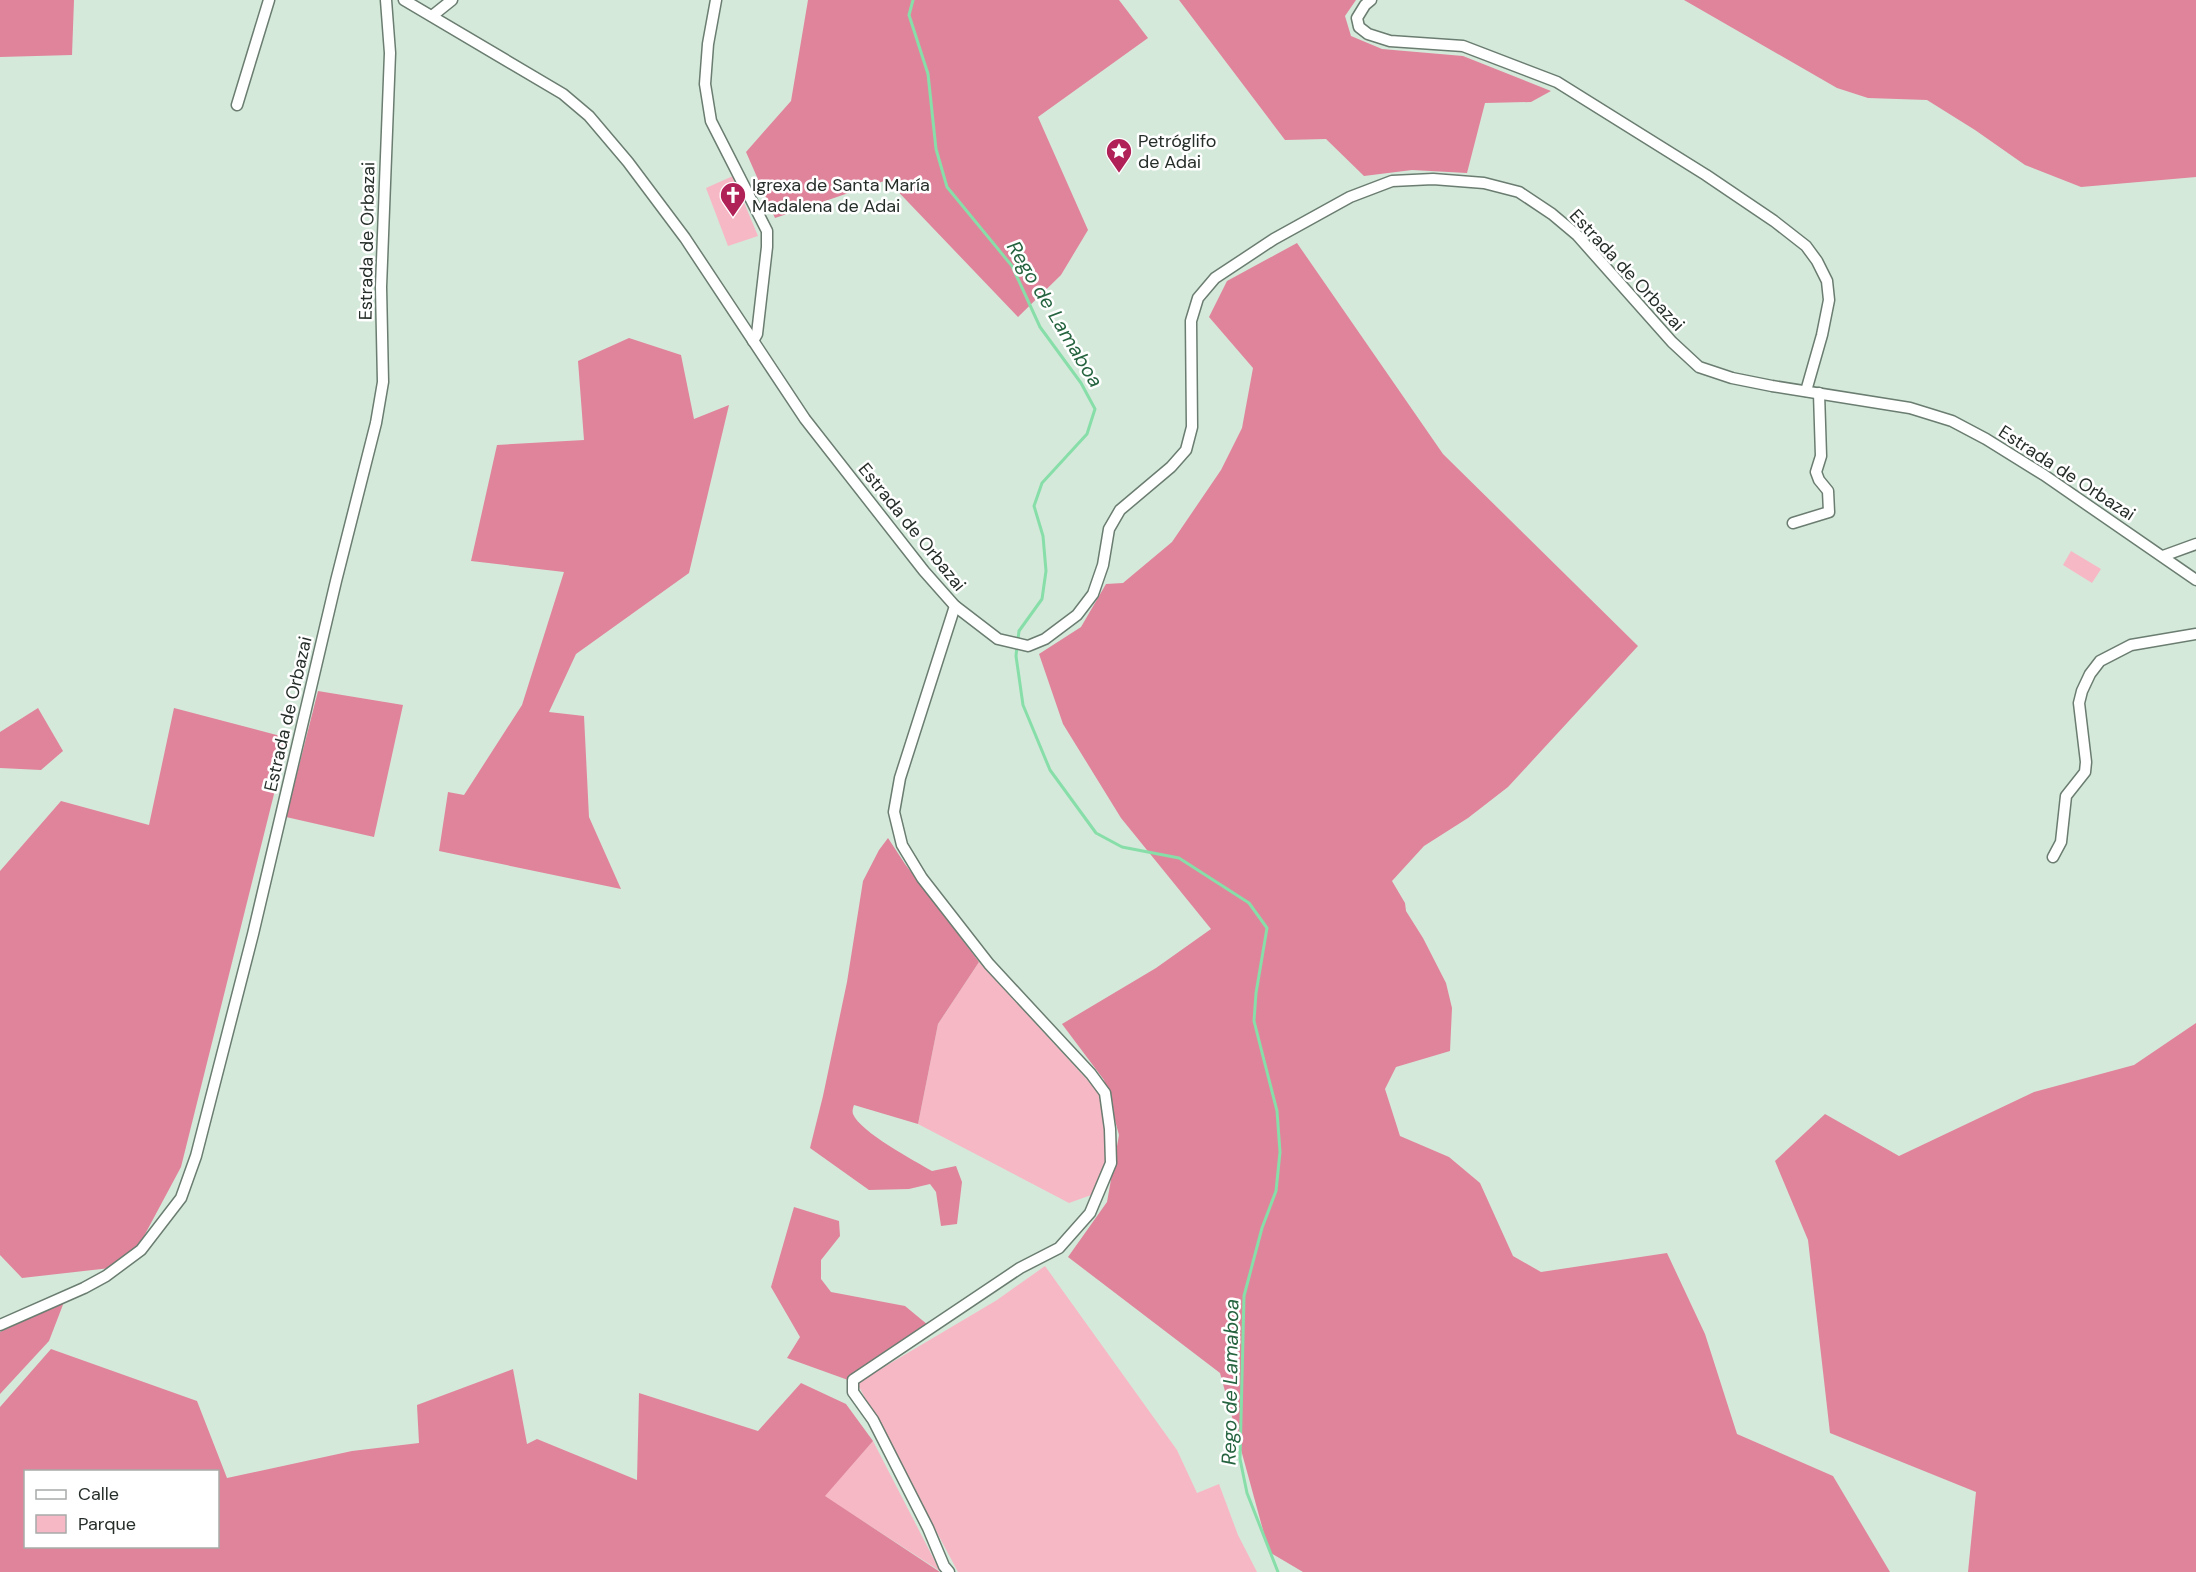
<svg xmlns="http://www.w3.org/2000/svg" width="2196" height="1572" font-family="'DM Sans',sans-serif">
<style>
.green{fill:#f7b8c6}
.forest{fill:#e0849b;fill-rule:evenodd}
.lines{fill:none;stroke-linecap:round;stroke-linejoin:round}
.stream{stroke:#87dea8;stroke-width:3}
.minor-casing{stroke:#6a7d70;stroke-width:13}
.minor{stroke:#fff;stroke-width:10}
.labels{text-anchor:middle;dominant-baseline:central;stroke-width:5;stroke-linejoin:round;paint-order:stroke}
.poi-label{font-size:18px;fill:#262e29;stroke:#fff;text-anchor:start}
.street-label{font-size:18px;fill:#262e29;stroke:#fff}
.water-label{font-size:20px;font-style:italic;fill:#266440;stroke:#fff}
</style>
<rect width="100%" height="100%" fill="#d4e9da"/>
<g class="green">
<path d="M733 176 758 236 728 246 706 188Z"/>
<path d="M2071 551 2101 569 2092 583 2063 565Z"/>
<path d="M979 962 1093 1086 1105 1101 1109 1157 1094 1194 1069 1203 918 1124 938 1024Z"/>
<path d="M1045 1266 1177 1450 1197 1493 1219 1484 1238 1535 1257 1572H958L857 1383 997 1300Z"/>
<path d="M873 1441 940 1571 824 1496Z"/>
</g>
<g class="forest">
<path d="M0 0H74L72 55 0 57Z"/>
<path d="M808 0H1119L1148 38 1038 117 1088 230 1061 275 1018 317 887 180 775 218 746 152 791 101Z"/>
<path d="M1179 0H1356L1345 16 1351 36 1382 49 1463 56 1551 91 1531 102 1485 103 1467 173 1412 170 1364 176 1326 139 1285 140Z"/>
<path d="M1684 0H2196V177L2081 187 2025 165 1975 130 1927 100 1868 98 1837 88Z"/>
<path d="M1297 243 1443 454 1638 646 1508 787 1468 818 1424 846 1392 881 1405 903 1406 911 1423 938 1446 983 1452 1008 1450 1051 1396 1067 1385 1089 1400 1136 1449 1157 1480 1183 1513 1256 1541 1272 1667 1253 1705 1334 1737 1434 1833 1476 1890 1572H1303L1269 1552 1220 1373 1068 1257 1107 1202 1119 1135 1104 1080 1062 1024 1156 968 1211 929 1121 818 1063 724 1039 654 1081 627 1106 584 1123 583 1172 542 1221 470 1242 428 1253 368 1209 317 1227 281Z"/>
<path d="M629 338 681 355 694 419 729 405 689 573 576 654 549 712 584 716 589 817 621 889 439 851 448 792 464 795 522 705 564 572 471 561 497 445 584 440 578 361Z"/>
<path d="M318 691 403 705 374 837 286 817Z"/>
<path d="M38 708 63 751 41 770 0 768V732Z"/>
<path d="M174 708 288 738 181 1167 128 1266 22 1278 0 1255V871L61 801 149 825Z"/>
<path d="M888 838 905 864 979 962 938 1024 918 1124 854 1105C853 1108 852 1111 853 1114 860 1132 915 1161 932 1171L956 1166 962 1182 957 1224 941 1226 936 1192 930 1184 909 1189 869 1190 810 1148 823 1096 847 982 863 881 879 850Z"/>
<path d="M2196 1023V1572H1968L1976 1492 1830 1433 1808 1240 1775 1161 1825 1114 1899 1156 2034 1092 2134 1065Z"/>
<path d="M794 1207 839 1221 840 1236 821 1260V1279L831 1292 905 1306 928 1325 848 1380 787 1358 800 1337 771 1287Z"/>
<path d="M64 1302 49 1341 0 1394V1332Z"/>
<path d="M51 1349 197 1401 227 1478 352 1451 419 1443 417 1405 513 1369 527 1444 537 1439 637 1480 639 1393 758 1431 801 1383 846 1404 873 1441 825 1496 940 1572H0V1407ZM26 1472H218V1546H26Z"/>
</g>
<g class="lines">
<g class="stream">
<path d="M913 0 909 15 928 74 936 149 947 187 1012 266 1040 327 1081 383 1095 409 1087 434 1042 483 1034 506 1043 536 1046 571 1042 599 1019 631 1018 639"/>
<path d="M1017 646 1016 656 1023 705 1050 770 1096 833 1122 847 1179 858 1249 903 1267 928 1256 993 1254 1021 1277 1111 1280 1152 1276 1191 1262 1228 1244 1296 1240 1459 1247 1493 1278 1572"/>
</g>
<g class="minor-casing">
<g id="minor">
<path d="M404 0 563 94 589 116 628 162 685 238 805 419 924 571 955 606 998 639 1028 646 1045 639 1077 615 1093 594 1103 565 1109 529 1120 510 1171 467 1186 450 1192 427 1191 321 1198 298 1215 278 1274 239 1350 197 1392 181 1433 179 1484 183 1519 192 1552 214 1577 235 1672 342 1699 367 1732 378 1772 386 1910 408 1952 421 1986 439 2044 475 2196 580"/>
<path d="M716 0 708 44 705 84 711 121 767 231V247L757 334 753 341"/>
<path d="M1371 0 1365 5 1357 18 1359 27 1368 34 1390 41 1463 46 1557 82 1706 175 1774 221 1806 246 1817 261 1827 281 1829 300 1822 335 1806 391"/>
<path d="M432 16 452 0"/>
<path d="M237 105 269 0"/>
<path d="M1793 523 1829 512 1828 491 1819 480 1816 472 1821 456 1819 393"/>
<path d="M2163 556 2196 544"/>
<path d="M2053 857 2061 842 2066 796 2085 772 2086 762 2079 703 2082 691 2090 674 2100 661 2131 645 2196 634"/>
<path d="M0 1325 84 1288 106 1276 141 1250 181 1198 196 1156 253 934 336 581 376 423 383 382 381 287 390 53 386 0"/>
<path d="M949 1572 944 1566 928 1528 873 1420 853 1392V1380L1020 1268 1059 1248 1090 1213 1111 1163 1110 1129 1105 1093 1091 1074 989 964 922 878 902 845 894 812 900 778 955 606"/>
</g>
</g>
<use href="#minor" class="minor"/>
</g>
<defs>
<g id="sight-pin" transform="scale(1.35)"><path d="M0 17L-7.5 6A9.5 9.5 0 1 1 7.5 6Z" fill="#b02157" stroke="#fff"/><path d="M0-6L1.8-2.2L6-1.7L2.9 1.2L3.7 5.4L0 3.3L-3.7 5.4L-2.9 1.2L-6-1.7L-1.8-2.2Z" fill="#fff"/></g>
<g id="church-pin" transform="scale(1.35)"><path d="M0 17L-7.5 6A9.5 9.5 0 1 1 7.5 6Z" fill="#b02157" stroke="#fff"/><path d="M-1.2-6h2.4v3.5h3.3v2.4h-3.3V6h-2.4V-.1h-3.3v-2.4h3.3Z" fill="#fff"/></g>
</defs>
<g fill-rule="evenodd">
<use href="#sight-pin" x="1119" y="151"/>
<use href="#church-pin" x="733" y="195"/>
</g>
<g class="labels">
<g class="poi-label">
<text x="1138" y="141">Petróglifo<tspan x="1138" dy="21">de Adai</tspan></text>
<text x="752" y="185">Igrexa de Santa María<tspan x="752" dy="21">Madalena de Adai</tspan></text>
</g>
<g class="street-label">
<text transform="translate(367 241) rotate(-89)">Estrada de Orbazai</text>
<text transform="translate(1627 270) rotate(47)">Estrada de Orbazai</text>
<text transform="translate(2067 473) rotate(33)">Estrada de Orbazai</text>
<text transform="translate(912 527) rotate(51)">Estrada de Orbazai</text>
<text transform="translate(288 714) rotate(-77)">Estrada de Orbazai</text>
</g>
<g class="water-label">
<text transform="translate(1055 314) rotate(59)">Rego de Lamaboa</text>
<text transform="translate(1230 1382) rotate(-89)">Rego de Lamaboa</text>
</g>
</g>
<rect x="24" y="1470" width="195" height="78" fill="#ffffff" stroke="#a8aba9" stroke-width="1.5"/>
<rect x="36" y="1490" width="30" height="9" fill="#ffffff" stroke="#a8aba9" stroke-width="1.5"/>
<text x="78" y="1500" font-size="18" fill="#262e29">Calle</text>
<rect x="36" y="1515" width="30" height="18" fill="#f7b8c6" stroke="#a8aba9" stroke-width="1.5"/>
<text x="78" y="1530" font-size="18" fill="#262e29">Parque</text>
</svg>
